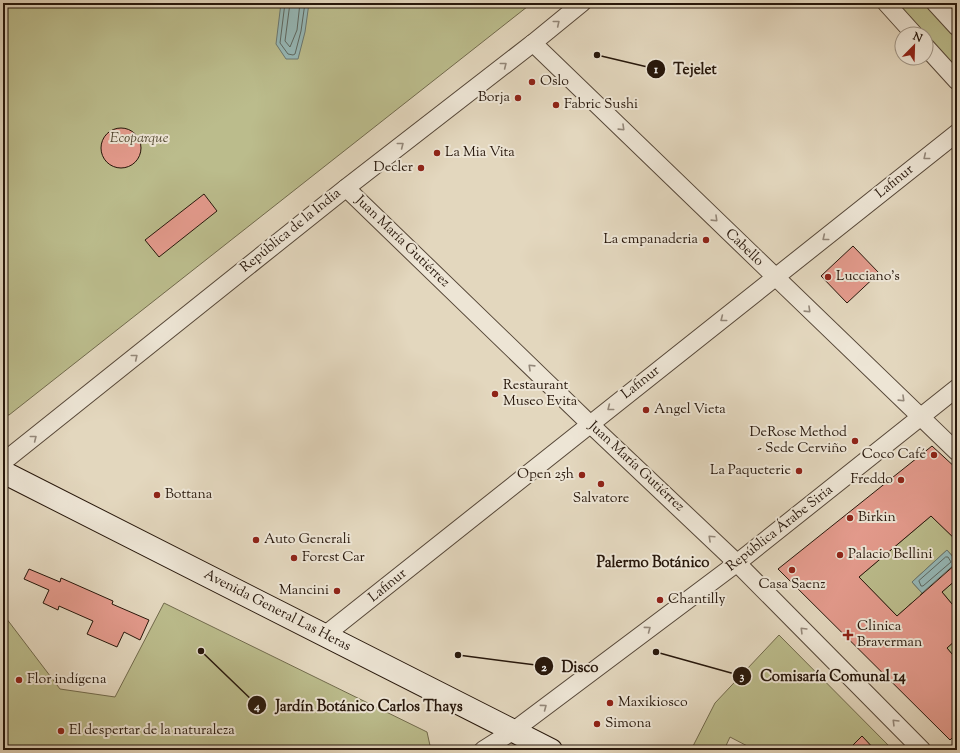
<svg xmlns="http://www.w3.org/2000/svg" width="960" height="753" font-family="'Sorts Mill Goudy',serif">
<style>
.green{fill:#bbbc8c;stroke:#716a4c}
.water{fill:#96b8b7;stroke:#6a7872}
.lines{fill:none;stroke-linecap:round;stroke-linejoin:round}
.shore{stroke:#5e6861;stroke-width:1}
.building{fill:#e49b8d;stroke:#27170b}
.street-casing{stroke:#564738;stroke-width:19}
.secondary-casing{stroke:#27170b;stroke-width:24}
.street{stroke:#ede5d5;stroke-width:17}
.secondary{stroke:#ede5d5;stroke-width:22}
.oneway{stroke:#94887a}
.poi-dot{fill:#8f2418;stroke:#ede5d5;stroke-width:1.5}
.labels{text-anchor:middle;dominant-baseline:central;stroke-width:4;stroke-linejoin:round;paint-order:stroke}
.poi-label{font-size:14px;fill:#27170b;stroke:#ede5d5;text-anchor:start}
.park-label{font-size:14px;font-style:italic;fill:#534932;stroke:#ede5d5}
.street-label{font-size:14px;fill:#27170b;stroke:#ede5d5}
.neighbourhood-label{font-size:15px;font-weight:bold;fill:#27170b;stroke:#ede5d5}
.leader{fill:none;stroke:#27170b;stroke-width:1.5}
.callout-dot{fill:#27170b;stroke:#ede5d5;stroke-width:1.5}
.mark-label{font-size:12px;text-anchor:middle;font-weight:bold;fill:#fff}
.callout-label{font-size:15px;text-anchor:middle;font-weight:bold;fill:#27170b;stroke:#ede5d5;stroke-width:4;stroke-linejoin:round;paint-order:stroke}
</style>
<rect width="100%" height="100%" fill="#e3d7be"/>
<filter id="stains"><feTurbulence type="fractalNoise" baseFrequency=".005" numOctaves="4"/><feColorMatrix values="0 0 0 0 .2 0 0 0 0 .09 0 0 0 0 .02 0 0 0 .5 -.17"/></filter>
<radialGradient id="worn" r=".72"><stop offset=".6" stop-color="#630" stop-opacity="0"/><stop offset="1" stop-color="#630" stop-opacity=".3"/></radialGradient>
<g class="green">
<path d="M3 3H532L9 415H3Z"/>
<path d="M897 3H926L957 36V68Z"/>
<path d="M931 516 957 541V561L947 550 912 582 922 593 920 595 939 616 909 605 912 603 897 616 859 577Z"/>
<path d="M957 579V610L942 592Z"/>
<path d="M164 603 427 732 431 750H3V614L60 689 115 697Z"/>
<path d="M779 635 893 750H875L862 736 848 750H755L730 737 724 750H691L715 703Z"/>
<path d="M957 639V660L947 648Z"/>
</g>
<g class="water">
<path d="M281 3H309L305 32 298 59H286L276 44Z"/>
<path d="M947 550 957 562 922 593 912 582Z"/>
</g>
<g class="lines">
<g class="shore">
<path d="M285 3 280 43 288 54 293 55 295 54 301 31 305 3"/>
<path d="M290 3 285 41 290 47 297 30 300 3"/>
<path d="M946 557H948L951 562 923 586H921L919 581Z"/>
</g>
</g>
<g class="building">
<circle cx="121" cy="148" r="20"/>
<path d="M204 194 217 211 159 257 145 240Z"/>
<path d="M853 246 879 273 847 303 821 276Z"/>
<path d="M932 446 957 469V541L931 516 859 577 897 616 957 563V579L942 592 957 610V639L947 648 957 660V733L950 740 778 569Z"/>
<path d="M29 569 60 582 61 578 113 601 112 604 149 620 140 640 124 632 117 647 87 634 93 621 59 606 58 610 43 603 49 590 24 579Z"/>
<path d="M862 736 875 750H848Z"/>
</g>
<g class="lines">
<g class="street-casing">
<g id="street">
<path d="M886 3 914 34"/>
<path d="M935 3 957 27"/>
<path d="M533 43 957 452"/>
<path d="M926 47 957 81"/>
<path d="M346 188 590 424 737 563 922 750"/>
<path d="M3 462 346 188 533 43 582 3"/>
<path d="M325 635 957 133"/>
<path d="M483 750 513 731 737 563 957 388"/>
</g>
</g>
<g class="secondary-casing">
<path id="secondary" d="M3 472 551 750"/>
</g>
<use href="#street" class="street"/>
<use href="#secondary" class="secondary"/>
</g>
<defs><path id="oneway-chevron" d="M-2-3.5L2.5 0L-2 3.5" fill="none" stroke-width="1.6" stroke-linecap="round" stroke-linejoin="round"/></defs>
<g class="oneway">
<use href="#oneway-chevron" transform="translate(557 23) rotate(-39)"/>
<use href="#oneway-chevron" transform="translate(504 65) rotate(-38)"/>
<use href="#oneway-chevron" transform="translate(622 128) rotate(44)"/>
<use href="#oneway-chevron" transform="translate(401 145) rotate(-38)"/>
<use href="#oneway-chevron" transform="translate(926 157) rotate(141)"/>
<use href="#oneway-chevron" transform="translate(715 219) rotate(44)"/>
<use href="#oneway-chevron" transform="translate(825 238) rotate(141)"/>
<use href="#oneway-chevron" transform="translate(808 310) rotate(44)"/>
<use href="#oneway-chevron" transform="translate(723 319) rotate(142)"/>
<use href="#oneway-chevron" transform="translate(135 357) rotate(-39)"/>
<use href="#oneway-chevron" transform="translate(531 367) rotate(-136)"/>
<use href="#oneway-chevron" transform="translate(902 399) rotate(44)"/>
<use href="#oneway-chevron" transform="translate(610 408) rotate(142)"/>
<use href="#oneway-chevron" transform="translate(34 438) rotate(-38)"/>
<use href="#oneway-chevron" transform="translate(711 538) rotate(-137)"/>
<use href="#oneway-chevron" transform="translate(648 629) rotate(-37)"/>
<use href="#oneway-chevron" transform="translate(803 630) rotate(-135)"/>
<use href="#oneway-chevron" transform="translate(544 707) rotate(-37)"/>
<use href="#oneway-chevron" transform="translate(895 722) rotate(-135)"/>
</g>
<g class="poi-dot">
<circle cx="532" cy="82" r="4"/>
<circle cx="518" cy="98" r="4"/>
<circle cx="556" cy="105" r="4"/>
<circle cx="437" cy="153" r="4"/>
<circle cx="421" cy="168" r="4"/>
<circle cx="706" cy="240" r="4"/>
<circle cx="828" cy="277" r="4"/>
<circle cx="495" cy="394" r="4"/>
<circle cx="646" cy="410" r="4"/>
<circle cx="855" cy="441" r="4"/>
<circle cx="934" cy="455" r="4"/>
<circle cx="799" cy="471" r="4"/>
<circle cx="582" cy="475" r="4"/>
<circle cx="901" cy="480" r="4"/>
<circle cx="601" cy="484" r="4"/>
<circle cx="157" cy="495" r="4"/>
<circle cx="850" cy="518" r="4"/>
<circle cx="256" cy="540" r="4"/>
<circle cx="840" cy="555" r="4"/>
<circle cx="294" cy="558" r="4"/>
<circle cx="792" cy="570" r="4"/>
<circle cx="337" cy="591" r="4"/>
<circle cx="660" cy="600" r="4"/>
<path d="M846 629h4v4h4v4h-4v4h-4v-4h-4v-4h4z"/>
<circle cx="19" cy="680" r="4"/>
<circle cx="610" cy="703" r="4"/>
<circle cx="597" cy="724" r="4"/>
<circle cx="61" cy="731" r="4"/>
</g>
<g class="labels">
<g class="poi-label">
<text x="540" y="82">Oslo</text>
<text x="510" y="98" text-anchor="end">Borja</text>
<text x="564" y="105">Fabric Sushi</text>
<text x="445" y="153">La Mia Vita</text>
<text x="413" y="168" text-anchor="end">Decler</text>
<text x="698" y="240" text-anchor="end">La empanaderia</text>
<text x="836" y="277">Lucciano's</text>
<text x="503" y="386">Restaurant<tspan x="503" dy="16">Museo Evita</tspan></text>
<text x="654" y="410">Angel Vieta</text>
<text x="847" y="433" text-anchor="end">DeRose Method<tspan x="847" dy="16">- Sede Cerviño</tspan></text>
<text x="926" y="455" text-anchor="end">Coco Café</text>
<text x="791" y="471" text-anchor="end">La Paqueterie</text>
<text x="574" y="475" text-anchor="end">Open 25h</text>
<text x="893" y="480" text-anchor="end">Freddo</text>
<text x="165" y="495">Bottana</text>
<text x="601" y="499" text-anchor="middle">Salvatore</text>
<text x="858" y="518">Birkin</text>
<text x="264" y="540">Auto Generali</text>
<text x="848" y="555">Palacio Bellini</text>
<text x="302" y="558">Forest Car</text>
<text x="792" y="585" text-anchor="middle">Casa Saenz</text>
<text x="329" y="591" text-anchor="end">Mancini</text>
<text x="668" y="600">Chantilly</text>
<text x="857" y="627">Clinica<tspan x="857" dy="16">Braverman</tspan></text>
<text x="27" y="680">Flor indígena</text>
<text x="618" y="703">Maxikiosco</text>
<text x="605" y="724">Simona</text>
<text x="69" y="731">El despertar de la naturaleza</text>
</g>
<g class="park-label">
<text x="139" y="139">Ecoparque</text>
</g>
<g class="street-label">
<text transform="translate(895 182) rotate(-39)">Lafinur</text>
<text transform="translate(291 231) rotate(-39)">República de la India</text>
<text transform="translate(402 242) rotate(44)">Juan María Gutiérrez</text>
<text transform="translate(744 248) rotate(44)">Cabello</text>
<text transform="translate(641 383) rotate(-38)">Lafinur</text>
<text transform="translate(636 467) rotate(43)">Juan María Gutiérrez</text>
<text transform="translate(780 529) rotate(-38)">República Árabe Siria</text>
<text transform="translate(388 586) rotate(-39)">Lafinur</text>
<text transform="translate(277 611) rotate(27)">Avenida General Las Heras</text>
</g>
<g class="neighbourhood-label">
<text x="653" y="563">Palermo Botánico</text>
</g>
</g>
<path class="leader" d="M597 55L656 69M458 655L544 666M656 652L742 676M201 651L257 705"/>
<g class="callout-dot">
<circle cx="597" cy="55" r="4"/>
<circle cx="458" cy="655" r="4"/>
<circle cx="656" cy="652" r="4"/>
<circle cx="201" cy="651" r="4"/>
<circle cx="656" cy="69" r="10"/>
<circle cx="544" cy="666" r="10"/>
<circle cx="742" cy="676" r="10"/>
<circle cx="257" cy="705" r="10"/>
</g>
<g class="mark-label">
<text x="656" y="73">1</text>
<text x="544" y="671">2</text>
<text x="742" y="680">3</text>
<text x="257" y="710">4</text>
</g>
<g class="callout-label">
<text x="695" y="74">Tejelet</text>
<text x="580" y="672">Disco</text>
<text x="833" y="681">Comisaría Comunal 14</text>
<text x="369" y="711">Jardín Botánico Carlos Thays</text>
</g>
<rect width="960" height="753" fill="none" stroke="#e3d7be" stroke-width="16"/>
<rect x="4" y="4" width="952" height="745" fill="none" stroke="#27170b" stroke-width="2"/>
<rect x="8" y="8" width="944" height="737" fill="none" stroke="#27170b"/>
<g transform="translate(914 46) rotate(23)"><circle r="19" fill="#ede5d5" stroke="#9e9384"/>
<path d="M0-3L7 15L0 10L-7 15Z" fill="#8f2418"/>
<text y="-6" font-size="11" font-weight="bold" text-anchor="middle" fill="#27170b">N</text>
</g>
<rect width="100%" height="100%" filter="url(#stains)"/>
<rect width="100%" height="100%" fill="url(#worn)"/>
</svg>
